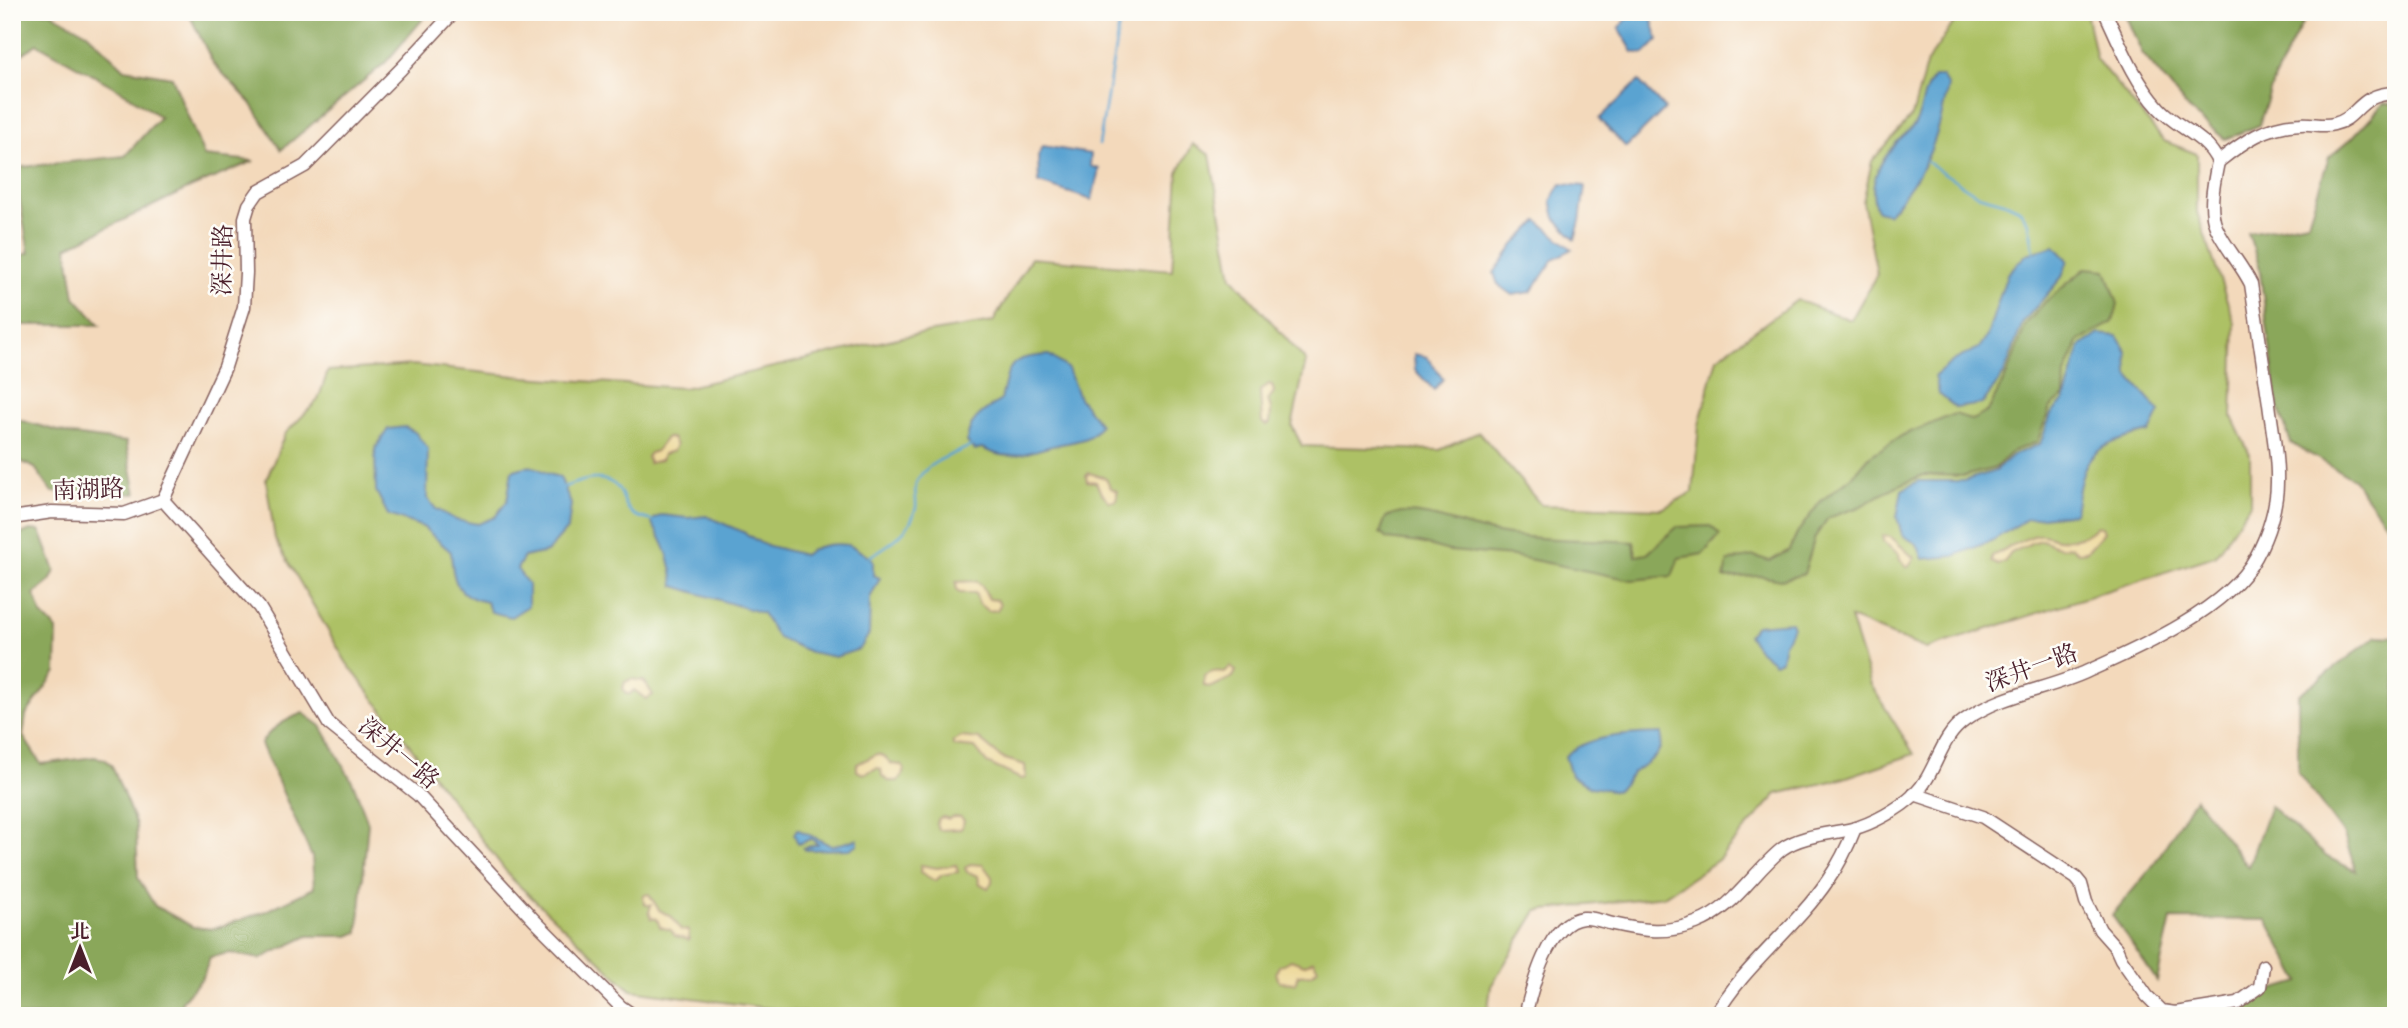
<svg xmlns="http://www.w3.org/2000/svg" width="2408" height="1028" font-family="'IM FELL English','Noto Serif TC',serif">
<style>
.green{fill:#adc165;stroke:#7c7048;stroke-width:2}
.forest{fill:#8aa75a;stroke:#6a6342;stroke-width:2}
.sand{fill:#eeda9e;stroke:#9c7c64;stroke-width:2}
.water{fill:#5aa3d1;stroke:#52617e;stroke-width:2}
.lines{fill:none;stroke-linecap:round;stroke-linejoin:round}
.stream{stroke:#5aa3d1;stroke-width:2.5}
.minor-casing{stroke:#85605d;stroke-width:15}
.minor{stroke:#fff;stroke-width:12}
.labels{text-anchor:middle;dominant-baseline:central;stroke-width:5;stroke-linejoin:round;paint-order:stroke}
.street-label{font-size:24px;fill:#4a1f2b;stroke:#fdfcf7}
</style>
<rect width="100%" height="100%" fill="#fdfcf7"/>
<filter id="ink" filterUnits="userSpaceOnUse"><feTurbulence type="fractalNoise" baseFrequency=".0143" numOctaves="2"/><feDisplacementMap in="SourceGraphic" scale="14" xChannelSelector="R" yChannelSelector="G"/><feConvolveMatrix kernelMatrix="1 2 1 2 8 2 1 2 1" color-interpolation-filters="sRGB"/></filter>
<filter id="wash" filterUnits="userSpaceOnUse"><feTurbulence type="fractalNoise" baseFrequency=".00686" numOctaves="4" result="noise"/><feDisplacementMap in="SourceGraphic" scale="28" xChannelSelector="R" yChannelSelector="G"/><feGaussianBlur stdDeviation="1.57" result="paint"/><feColorMatrix in="noise" values="0 0 0 0 0 0 0 0 0 0 0 0 0 0 0 0 0 1.4 0 .05"/><feComposite in="paint" operator="in"/></filter>
<g filter="url(#wash)">
<rect width="100%" height="100%" fill="#f3d9bb"/>
<path class="green" d="M1961 12H2086L2096 59 2164 141 2197 154V212L2235 324 2232 417 2250 455V504L2215 556 1926 649 1850 618 1871 685 1914 754 1841 779 1777 794 1718 860 1664 896 1537 911 1491 986 1487 1016H829L631 990 512 879 346 662 275 539 266 480 285 434 318 400 328 371 413 365 525 377 683 388 902 337 993 322 1031 258 1172 270 1178 173 1193 144 1210 155 1232 277 1306 361 1292 426 1302 446 1440 450 1479 432 1541 505 1662 509 1693 492 1699 425 1717 358 1797 300 1851 320 1877 274 1863 202 1872 161 1912 116 1927 62Z"/>
<g class="forest">
<path d="M12 12H53V14L87 33 125 69 172 77 204 156 254 161 192 187 67 247 75 297 100 325H12V258L29 253 14 168 125 156 160 117 125 93 37 44 12 61Z"/>
<path d="M188 12H231L243 17 251 12H429L386 62 281 150 251 103 213 63Z"/>
<path d="M2124 12H2308L2274 79 2259 125 2225 139 2191 112 2142 53Z"/>
<path d="M2384 103 2396 104V537L2353 479 2291 443 2278 406 2259 265 2248 233 2308 222 2329 157 2351 139Z"/>
<path d="M2086 268 2106 270 2118 304 2113 322 2078 342 2065 374 2064 396 2050 408 2037 442 2013 451 1995 468 1964 476 1923 475 1895 487 1859 507 1828 518 1815 537 1804 574 1781 580 1760 576 1724 578 1728 561 1754 556 1770 561 1789 550 1797 533 1821 501 1854 475 1870 456 1903 435 1955 414 1973 420 1988 411 2007 374 2026 324 2045 302Z"/>
<path d="M12 418 72 435 126 442 136 494 52 492 35 468 12 457Z"/>
<path d="M1401 513C1434 512 1465 528 1497 533 1543 541 1589 539 1634 542L1636 556 1647 554 1677 527 1711 526 1720 535 1703 554 1679 558 1672 576 1632 580 1513 556 1449 551 1420 543 1387 539 1380 533 1386 517Z"/>
<path d="M30 530 40 531 55 571 50 581 34 594 42 615 57 630 56 672 26 715 23 736 41 764 94 757 105 759 112 766 136 825 138 878 155 906 193 927 214 929 266 911 314 888 312 857 261 744C269 729 287 719 303 713L321 726 353 783 368 823 358 932 349 936H308L260 959 230 953 210 957 203 977 182 1001 179 1016H12V538Z"/>
<path d="M2377 636 2396 637V1016H2245L2247 997 2300 982 2267 920 2171 919 2157 981 2112 915 2153 866 2195 798 2248 867 2270 806 2327 857 2356 871 2344 835 2298 773V695Z"/>
</g>
<g class="sand">
<path d="M1269 384 1272 385 1274 392 1268 400 1271 409 1270 423 1266 425 1262 422 1260 391Z"/>
<path d="M666 438H672L676 445 673 451 663 454 661 460 649 463 647 457 650 453 656 451Z"/>
<path d="M1089 473 1106 478 1111 488 1117 491V499L1115 501H1109L1100 491 1096 482 1087 481 1086 476Z"/>
<path d="M2097 526 2102 527 2104 532 2087 551 2078 552 2072 547 2061 548 2042 540 2033 542 2011 553 2005 561 1998 565 1992 562V556C2006 549 2021 539 2037 535 2046 533 2049 538 2058 539 2072 541 2088 536 2097 526Z"/>
<path d="M1883 536 1891 537 1914 558 1908 567 1900 560 1899 554 1883 542Z"/>
<path d="M976 581 982 586 989 599 997 600 1000 605 997 610 988 611 979 604 975 593H960L957 591 956 582Z"/>
<path d="M1230 667 1236 671 1233 677 1212 687 1204 686V677C1211 671 1215 671 1225 672Z"/>
<path d="M631 679 644 681 653 695 646 699 634 690 630 694H626L623 688 625 682Z"/>
<path d="M961 737 979 739 1002 758 1025 765 1026 778 1021 779 987 763 975 748 953 746V742Z"/>
<path d="M877 754 884 756 892 764 901 765 904 769 902 777 898 781H888L882 776 881 769 877 768 863 774 857 771V764Z"/>
<path d="M943 817 949 819 952 817H961L964 821 961 829 939 830 936 824 939 818Z"/>
<path d="M970 864 983 865 992 877V882L988 888 979 883 978 876 967 872 965 868Z"/>
<path d="M921 865 937 868 956 865 958 872 942 875 935 881 920 872Z"/>
<path d="M649 894 659 910 672 917 681 930 689 931V940L675 936 671 930 660 927 657 919 651 918 649 912 651 905H646L643 900 644 895Z"/>
<path d="M1291 960 1304 965 1313 960 1318 968 1312 974 1298 975 1295 983 1279 982 1276 972 1279 966Z"/>
</g>
<g class="water">
<path d="M1632 12 1651 17 1658 40 1644 54 1633 52 1619 28Z"/>
<path d="M1934 77H1942L1948 86C1938 141 1926 173 1888 214L1877 211C1866 184 1879 163 1897 142 1903 135 1912 130 1916 122 1924 106 1922 90 1934 77Z"/>
<path d="M1639 81 1665 109 1626 147 1599 119Z"/>
<path d="M1043 146 1091 154 1090 166 1099 169 1092 200 1039 183 1038 156Z"/>
<path d="M1561 184 1585 186 1580 221 1575 239 1555 218 1551 201Z"/>
<path d="M1538 221 1572 249 1554 259 1531 292 1512 295 1498 285 1494 273 1515 244Z"/>
<path d="M2055 246 2068 260 2062 277 2023 322 2004 374 1982 404 1956 408 1939 394 1935 376 1953 361 1979 348 1987 336 2007 274 2027 254Z"/>
<path d="M2099 334 2117 336 2127 352 2128 375 2160 412 2150 432C2091 446 2083 453 2075 513L2027 519 1993 540 1954 556 1923 559 1917 544 1902 535 1897 517 1902 490 1918 481H1963L1995 471 2013 455 2040 444 2051 414 2064 401 2080 347Z"/>
<path d="M1414 354 1427 357 1443 379 1434 390 1415 370Z"/>
<path d="M1049 355 1068 369 1079 398 1100 424C1092 442 1074 441 1057 445 1028 451 1011 464 982 448L975 450 967 442C968 419 984 411 1001 400 1010 362 1008 358 1049 355Z"/>
<path d="M405 427 415 432 428 449 427 498 436 509 456 520 478 524 495 517 507 501 512 471C541 459 536 474 560 477L571 504 568 528 547 552 524 557 517 569 528 584V606L511 617 491 612 486 602C455 596 453 580 451 552L423 527 388 515 376 491 375 449 388 429Z"/>
<path d="M662 515 688 518 706 516 745 533 762 544 804 555C815 545 833 543 848 545 856 547 865 555 873 560V575L880 578 870 598 869 634 860 649 835 657 810 652 778 638 762 613 674 586C672 563 665 543 652 524L654 519Z"/>
<path d="M1791 622 1793 627 1784 643 1781 660 1775 663 1758 649 1748 635 1756 625Z"/>
<path d="M1662 733C1662 760 1649 759 1633 773 1628 779 1622 785 1617 791L1591 787 1571 776 1565 756C1589 734 1631 734 1662 733Z"/>
<path d="M797 829 832 846 858 839V844L850 849 806 850 803 848 818 844 811 839 798 844 794 834Z"/>
</g>
<g class="lines">
<g class="stream">
<path d="M1099 145 1121 12"/>
<path d="M1927 162 1978 195 2004 202 2019 209 2029 224 2034 252"/>
<path d="M564 487C580 481 604 472 618 488 624 496 624 507 632 513 637 518 647 519 653 521"/>
<path d="M869 557C889 545 911 532 916 507 917 499 913 488 917 481 926 462 954 454 971 446"/>
<path d="M100 1016 108 1013 136 1016"/>
</g>
</g>
</g>
<g filter="url(#ink)">
<g class="lines">
<g class="minor-casing">
<g id="minor">
<path d="M2105 12C2120 44 2135 82 2159 108 2177 128 2207 136 2218 162"/>
<path d="M2218 162C2244 141 2267 125 2301 124 2312 123 2324 127 2334 124 2360 118 2356 94 2396 93"/>
<path d="M163 500 259 607 329 724 418 795 534 920 621 1007 634 1016"/>
<path d="M163 500 225 367 244 307 246 273 245 218 249 205 258 192 305 166 401 69 454 12"/>
<path d="M12 518 52 512 124 514 163 500"/>
<path d="M1914 794 1983 817 2076 878 2081 884 2086 902 2100 930 2116 948 2121 959 2147 996 2162 1011 2175 1013 2238 1003 2260 987 2263 966"/>
<path d="M1525 1016C1532 987 1548 921 1583 918 1593 917 1604 922 1613 924 1644 931 1666 934 1696 923 1734 909 1752 873 1782 849 1801 835 1830 834 1852 829 1872 824 1899 809 1915 794 1937 772 1939 738 1965 720 2003 693 2048 690 2088 671 2140 648 2228 609 2256 557 2268 535 2277 507 2277 482 2278 456 2272 429 2269 404 2263 364 2257 324 2251 284 2241 264 2225 247 2216 227 2208 208 2214 182 2218 162"/>
<path d="M1715 1016C1744 965 1795 929 1828 880 1840 863 1848 846 1855 828"/>
</g>
</g>
<use href="#minor" class="minor"/>
</g>
</g>
<g class="labels">
<g class="street-label">
<text transform="translate(224 260) rotate(-89)">深井路</text>
<text transform="translate(88 491) rotate(-2)">南湖路</text>
<text transform="translate(2032 669) rotate(-20)">深井一路</text>
<text transform="translate(398 754) rotate(40)">深井一路</text>
</g>
</g>
<rect width="2408" height="1028" fill="none" stroke="#fdfcf7" stroke-width="42"/>
<g transform="translate(80 948)" stroke="#fdfcf7" stroke-width="5" paint-order="stroke">
<path d="M0-5L12 26L0 18L-12 26Z" fill="#4a1f2b"/>
<text y="-10" font-size="19" font-weight="bold" text-anchor="middle" fill="#4a1f2b">北</text>
</g>
</svg>
